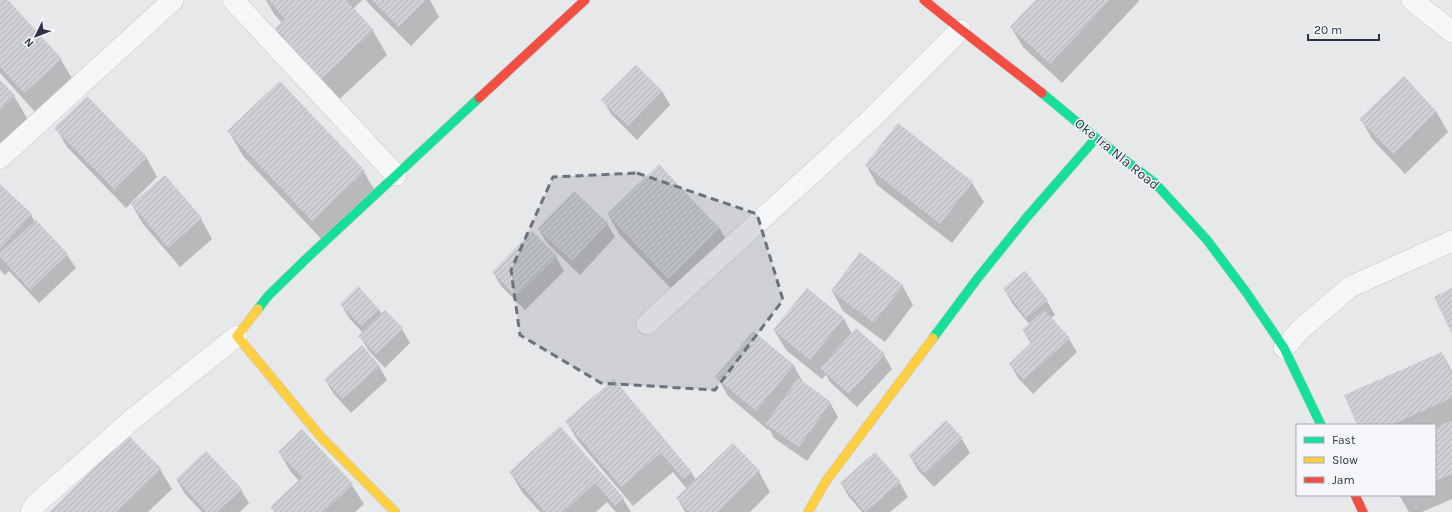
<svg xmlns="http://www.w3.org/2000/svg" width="1452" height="512" font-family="Karla,sans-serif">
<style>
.shadow{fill:#0003}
.building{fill:url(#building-hatch)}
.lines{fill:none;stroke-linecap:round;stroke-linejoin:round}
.street-casing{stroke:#c4c6c8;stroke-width:22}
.fast-casing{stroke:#c4c6c8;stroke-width:10}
.slow-casing{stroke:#c4c6c8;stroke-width:10}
.jam-casing{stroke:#c4c6c8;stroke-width:10}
.street{stroke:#f5f6f7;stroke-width:21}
.fast{stroke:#16e098;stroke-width:9}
.slow{stroke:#ffcf43;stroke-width:9}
.jam{stroke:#f24e42;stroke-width:9}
.marked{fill:#6c737f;fill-opacity:0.2;stroke:#6c737f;stroke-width:3;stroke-dasharray:8 5;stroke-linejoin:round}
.labels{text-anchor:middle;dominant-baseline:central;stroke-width:3;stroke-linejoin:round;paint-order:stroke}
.street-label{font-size:14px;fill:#2b3445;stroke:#f4f6f9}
</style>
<defs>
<pattern id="building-hatch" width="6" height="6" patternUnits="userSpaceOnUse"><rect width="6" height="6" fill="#ced0d3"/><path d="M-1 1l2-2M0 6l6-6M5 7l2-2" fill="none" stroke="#b1b3b6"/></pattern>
</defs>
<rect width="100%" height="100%" fill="#e6e8ea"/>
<g class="shadow">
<path d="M0 0H7L61 60 73 80 36 113 0 73Z"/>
<path d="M266 0H362L353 9 373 31 387 55 335 103 290 53 276 29 282 23 274 14Z"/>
<path d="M366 0H430L439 17 411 46 369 4Z"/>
<path d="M1037 0H1139V1L1062 83 1023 47 1011 27Z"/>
<path d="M636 66 662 91 670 105 637 140 611 114 603 100Z"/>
<path d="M1404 78 1437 113 1448 132 1405 174 1372 139 1361 119Z"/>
<path d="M0 81 14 96 28 120 0 148Z"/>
<path d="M56 128 146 157 157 177 126 208 67 147Z"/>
<path d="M229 132 364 172 378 196 327 245 243 156Z"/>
<path d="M866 165 972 183 984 202 952 243 877 185Z"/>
<path d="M164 176 201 219 212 239 180 267 143 224 132 205Z"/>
<path d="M0 186 31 215 35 222 36 221 67 255 76 268 39 303 9 271 5 275 0 270Z"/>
<path d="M608 214 720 229 731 249 680 298 619 234Z"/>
<path d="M607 223 615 237 580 275 547 243 539 230Z"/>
<path d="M532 233 556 257 564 271 525 310 501 286 493 272Z"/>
<path d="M1024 273 1047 301 1055 315 1051 318 1069 339 1077 352 1033 394 1018 378 1010 364 1031 344 1023 330 1029 324 1012 303 1004 289Z"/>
<path d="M902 285 913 305 885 342 843 311 832 291Z"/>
<path d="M807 289 844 319 852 334 856 330 884 355 892 369 857 407 830 382 826 375 822 379 786 350 774 330Z"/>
<path d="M341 304 379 309 382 315 402 329 410 343 385 368 368 350 360 336 363 333 349 318Z"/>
<path d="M754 332 794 366 804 384 830 403 838 417 807 461 774 438 769 429 768 430 728 396 717 377Z"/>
<path d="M1442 353 1452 371V499L1422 512H1409L1399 495H1435V425H1358Z"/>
<path d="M379 366 387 380 351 413 333 393 325 379Z"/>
<path d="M613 381 691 472 696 480 733 445 759 472 770 492 750 512H685L677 498 687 489 673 472 633 506 578 441 566 421Z"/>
<path d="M946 422 962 439 970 453 934 487 918 470 910 456Z"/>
<path d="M560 428 623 499 631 512H616L607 502 596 512H540L522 492 510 472Z"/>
<path d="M128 436 160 469 172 489 148 512H50Z"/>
<path d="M279 452 352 485 364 504 355 512H274L272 507 299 481 291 472Z"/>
<path d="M177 480 241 490 249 503 240 512H202L185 494Z"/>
<path d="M841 483H900L908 497 890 512H862L849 497Z"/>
</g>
<g class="building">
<path d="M0 0H8L62 59 24 93 0 67Z"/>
<path d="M268 0H346L374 30 321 79 275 28 285 19Z"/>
<path d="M372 0H426L399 27Z"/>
<path d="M1035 0H1110L1050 64 1010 27Z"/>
<path d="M636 65 662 91 628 126 601 100Z"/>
<path d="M1404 76 1437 112 1393 154 1359 119Z"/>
<path d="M0 80 15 95 0 110Z"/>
<path d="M280 81 365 171 312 221 227 131Z"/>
<path d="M87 96 147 157 114 189 54 128Z"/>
<path d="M898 123 973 182 940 224 865 165Z"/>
<path d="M659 164 720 229 668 279 607 214Z"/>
<path d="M165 175 202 218 168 248 131 204Z"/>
<path d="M0 184 32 214 0 249Z"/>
<path d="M574 191 608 223 572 261 537 229Z"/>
<path d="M36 220 68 254 30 290 0 257V253Z"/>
<path d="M532 231 557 256 516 296 492 272Z"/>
<path d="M860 252 903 285 874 323 831 291Z"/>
<path d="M1025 271 1048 300 1026 318 1003 288Z"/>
<path d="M358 286 379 309 361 326 340 304Z"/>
<path d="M807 288 844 318 810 360 773 330Z"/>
<path d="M1452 288V334L1434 297Z"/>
<path d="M385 310 403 328 376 354 358 336Z"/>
<path d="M1044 310 1070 338 1024 380 1009 364 1032 342 1022 330Z"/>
<path d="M856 328 885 354 849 394 820 368Z"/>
<path d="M753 331 794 365 756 411 715 377Z"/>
<path d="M362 345 380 366 342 399 324 379Z"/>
<path d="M1442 352 1452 375V398L1391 425H1357L1344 395Z"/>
<path d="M798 378 831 402 799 447 765 424Z"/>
<path d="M614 379 692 472 683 479 661 453 621 487 565 421Z"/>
<path d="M946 420 963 438 925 474 909 455Z"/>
<path d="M1452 420V474L1435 481V428Z"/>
<path d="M560 426 624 498 615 506 595 483 563 512H545L509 472Z"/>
<path d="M302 429 353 484 323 512H275L270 507 302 477 278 452Z"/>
<path d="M128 435 161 468 116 512H49Z"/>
<path d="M733 443 760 471 718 512H689L676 498Z"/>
<path d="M206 451 242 489 217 512H206L176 479Z"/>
<path d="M875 452 901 482 865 512 840 483Z"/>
</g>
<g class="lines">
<g class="street-casing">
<g id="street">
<path d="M233 0 396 175"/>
<path d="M1412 0 1452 32"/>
<path d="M0 158 173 0"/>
<path d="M647 324 868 122 960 30"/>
<path d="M1284 348 1301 329 1350 287 1452 241"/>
<path d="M31 512 35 505 134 418 237 336"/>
</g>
</g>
<g class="fast-casing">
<g id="fast">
<path d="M1042 93 1096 138 1155 183 1207 240 1246 292 1284 348 1321 425"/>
<path d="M258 309 268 296 306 259 479 98"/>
<path d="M933 338 977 279 1027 217 1096 138"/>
</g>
</g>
<g class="slow-casing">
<g id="slow">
<path d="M258 309 237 336 321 437 395 512"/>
<path d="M808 512 826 481 933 338"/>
</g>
</g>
<g class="jam-casing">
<g id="jam">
<path d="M924 0C963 32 1003 62 1042 93"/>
<path d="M479 98 585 0"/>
<path d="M1355 495 1363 512"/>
</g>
</g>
<use href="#street" class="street"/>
<use href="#fast" class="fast"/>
<use href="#slow" class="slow"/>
<use href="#jam" class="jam"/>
</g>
<path class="marked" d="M637 173 757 214 783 300 715 390 601 383 520 335 511 270 553 177Z"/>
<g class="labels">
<g class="street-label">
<text transform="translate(1117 154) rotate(39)">Oke Ira Nla Road</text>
</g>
</g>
<rect x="1296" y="424" width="140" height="72" fill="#f4f6f9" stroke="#a4a8b1"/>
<rect x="1304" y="437" width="20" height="6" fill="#16e098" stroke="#a4a8b1"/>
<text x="1332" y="444" font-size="12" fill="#2b3445">Fast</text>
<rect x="1304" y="457" width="20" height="6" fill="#ffcf43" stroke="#a4a8b1"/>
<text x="1332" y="464" font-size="12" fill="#2b3445">Slow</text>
<rect x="1304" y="477" width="20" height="6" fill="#f24e42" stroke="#a4a8b1"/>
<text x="1332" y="484" font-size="12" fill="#2b3445">Jam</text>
<g transform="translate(36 36) rotate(227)" stroke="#f4f6f9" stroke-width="3" paint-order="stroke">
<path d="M0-3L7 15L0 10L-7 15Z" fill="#2b3445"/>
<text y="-6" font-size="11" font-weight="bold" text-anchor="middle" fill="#2b3445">N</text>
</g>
<path d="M1308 34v6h71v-6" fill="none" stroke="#2b3445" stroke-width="2"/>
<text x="1314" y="34" font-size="12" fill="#2b3445" stroke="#f4f6f9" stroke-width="3" paint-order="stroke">20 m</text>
</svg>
